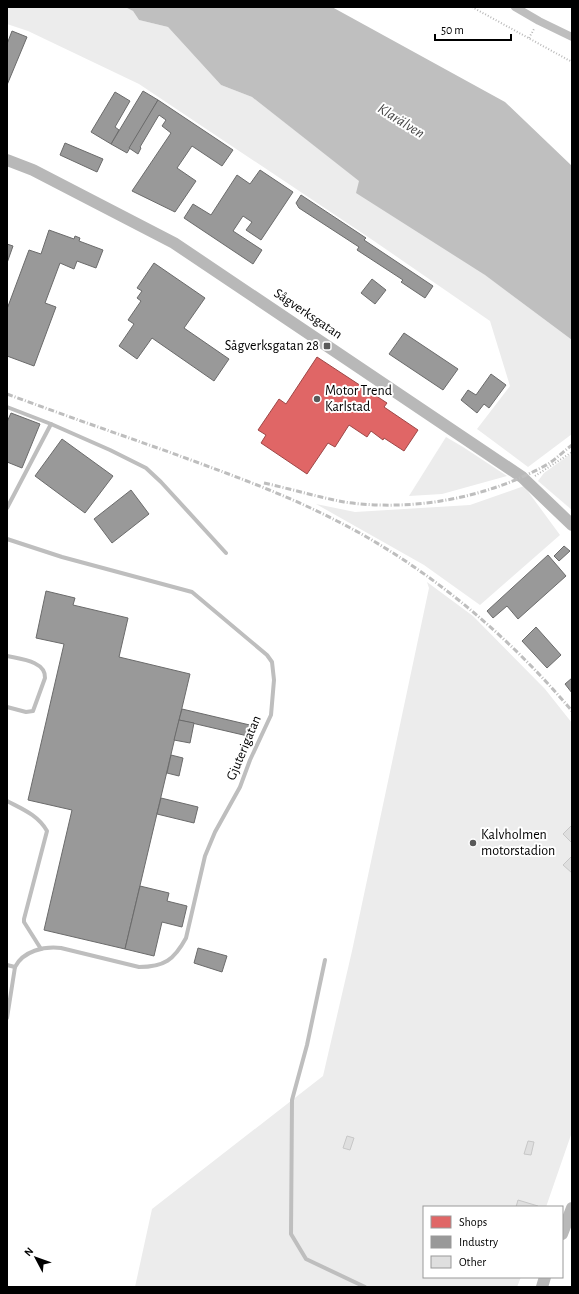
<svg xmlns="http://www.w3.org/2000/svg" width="579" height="1294" font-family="'Alegreya Sans',sans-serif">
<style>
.green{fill:#ececec}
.water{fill:#bfbfbf}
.shops{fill:#e06666;stroke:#9d4747}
.industry{fill:#999;stroke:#6b6b6b}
.building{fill:#dfdfdf;stroke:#c7c7c7}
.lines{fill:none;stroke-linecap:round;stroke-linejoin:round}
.path{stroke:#b9b9b9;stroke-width:2;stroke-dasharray:1 2;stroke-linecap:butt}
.lane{stroke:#bebebe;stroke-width:4}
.street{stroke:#bebebe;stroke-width:8}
.secondary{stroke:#b8b8b8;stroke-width:12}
.rail{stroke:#bebebe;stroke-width:3;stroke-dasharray:6 2 1 2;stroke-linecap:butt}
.poi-dot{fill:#595959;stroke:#fff;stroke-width:1.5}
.labels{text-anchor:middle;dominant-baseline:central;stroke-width:4;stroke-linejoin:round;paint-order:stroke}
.street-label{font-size:14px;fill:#000;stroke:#fff}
.poi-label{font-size:14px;fill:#000;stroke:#fff;text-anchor:start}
.water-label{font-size:15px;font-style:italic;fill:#444;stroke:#fff}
</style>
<rect width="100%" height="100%" fill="#fff"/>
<g class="green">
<path d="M7 7H125L133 11 139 20 168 27 221 85 252 97 360 181 572 340V434L528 467 477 429 510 386 490 321 374 241 139 84 28 31 7 24Z"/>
<path d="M446 437 463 447 507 476 442 494 409 496Z"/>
<path d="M572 453V510L538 481 544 473Z"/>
<path d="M524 486 560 535 480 605 424 565 316 504 355 512 470 505Z"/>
<path d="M427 582 473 616 545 689 572 723V1132L546 1207H424V1277H521L517 1287H135L152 1209 323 1076 352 951 429 588Z"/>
</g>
<path class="water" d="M125 7H332L505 102 572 166V340L485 275 356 193 359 181 252 97 221 85 168 27 139 20 133 11Z"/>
<path class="shops" d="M317 357 387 403 384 407 418 430 404 451 384 438 383 440 371 431 367 437 349 425 335 447 328 443 307 474 261 443 266 435 258 430 279 399 286 404Z"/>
<g class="industry">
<path d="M12 31 27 37 7 85V44Z"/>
<path d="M143 91 158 100 127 153 111 144Z"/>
<path d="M115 92 130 101 115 127 119 130 111 144 91 132Z"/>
<path d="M158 100 233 150 222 166 192 146 177 168 196 181 175 212 132 191 171 133 162 126 166 120 159 115 140 147 141 148 138 154 129 148Z"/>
<path d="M65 143 103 159 97 172 60 155Z"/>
<path d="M260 170 293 192 261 240 246 230 252 222 243 216 233 231 262 250 253 264 184 218 193 204 211 215 237 175 250 184Z"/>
<path d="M301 195 366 238 364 240 433 286 425 298 401 282 403 280 357 250 359 247 299 208 296 203Z"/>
<path d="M49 230 74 239 75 236 80 238 79 241 103 250 96 268 77 261 74 269 60 263 45 303 56 307 34 366 7 356V309L29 250 41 254Z"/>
<path d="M7 244 13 246 7 263Z"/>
<path d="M154 263 205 298 184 328 229 359 214 381 152 338 137 359 119 346 134 324 128 320 141 301 137 298 142 291 137 288Z"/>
<path d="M372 279 386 290 375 304 361 293Z"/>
<path d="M404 333 458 369 443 390 389 354Z"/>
<path d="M491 374 506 385 489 408 484 404 477 413 461 400 468 390 476 395Z"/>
<path d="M11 413 40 424 22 468 7 462V422Z"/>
<path d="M62 439 113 476 85 513 35 476Z"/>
<path d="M131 490 149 514 112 543 94 519Z"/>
<path d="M564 546 570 551 559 561 554 556Z"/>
<path d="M548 555 566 576 518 619 507 606 493 618 487 611Z"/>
<path d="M46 591 75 598 73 605 128 618 119 657 190 674 125 949 44 930 72 810 28 800 64 644 36 638Z"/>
<path d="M536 627 561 655 547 668 522 641Z"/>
<path d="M572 678V693L565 684Z"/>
<path d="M182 709 254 726 252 737 179 720Z"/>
<path d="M179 720 194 723 190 743 174 740Z"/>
<path d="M171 755 183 758 179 776 167 773Z"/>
<path d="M161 798 198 807 194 823 157 814Z"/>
<path d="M140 886 169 893 167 901 187 906 182 927 162 922 154 956 125 949Z"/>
<path d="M198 948 227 956 222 972 194 963Z"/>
</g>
<g class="building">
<path d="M571 826 572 827V843L563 834Z"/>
<path d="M572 856V873L563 865Z"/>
<path d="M347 1136 354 1138 350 1150 343 1148Z"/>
<path d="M528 1141 534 1142 531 1155 524 1154Z"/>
<path d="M518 1200 538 1206 537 1207H516Z"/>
</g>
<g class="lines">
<g class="path">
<path d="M472 7 572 62"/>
<path d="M529 38 534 29"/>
<path d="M535 476 572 452"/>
</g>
<g class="lane">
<path d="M7 407 51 424 110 450 146 468 161 482 226 553"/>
<path d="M7 508 51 424"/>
<path d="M7 539 62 557 192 592 267 655 272 662 274 680 271 715 250 760 240 787 215 832 205 856 186 938C174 960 164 967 139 967L61 948C44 946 23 951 15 967L7 1018"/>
<path d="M7 656C20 659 46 661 45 678L33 711 26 712 7 707"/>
<path d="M7 801C22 809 38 815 47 831L24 919V922L41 949"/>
<path d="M325 960 307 1045 292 1100 291 1234 306 1259 365 1287"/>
<path d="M7 965 15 967"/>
</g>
<path class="street" d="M515 7 539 21 572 37"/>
<g class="secondary">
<path d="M7 160 33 170 174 243 522 477 572 525"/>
<path d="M562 1234 572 1208"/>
<path d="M542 1287 545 1277"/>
</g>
<g class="rail">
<path d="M7 394C61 414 115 433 169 452 226 473 283 493 337 521 426 566 508 635 572 711"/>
<path d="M264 483C291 489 318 497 344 502 413 512 488 498 548 464 556 459 564 451 572 445"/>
</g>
</g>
<g class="poi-dot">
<rect x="323" y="342" width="8" height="8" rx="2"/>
<circle cx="317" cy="399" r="4"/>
<circle cx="473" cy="843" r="4"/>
</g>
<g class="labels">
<g class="street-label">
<text transform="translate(308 314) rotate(34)">Sågverksgatan</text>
<text transform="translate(244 748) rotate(-67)">Gjuterigatan</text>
</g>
<g class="poi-label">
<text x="319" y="346" text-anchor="end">Sågverksgatan 28</text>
<text x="325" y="391">Motor Trend<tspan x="325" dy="16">Karlstad</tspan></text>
<text x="481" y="835">Kalvholmen<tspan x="481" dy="16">motorstadion</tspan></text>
</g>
<g class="water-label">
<text transform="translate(401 121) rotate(32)">Klarälven</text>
</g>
</g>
<rect width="579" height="1294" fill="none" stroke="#000000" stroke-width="16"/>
<rect x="423" y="1206" width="140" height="72" fill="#ffffff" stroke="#999999"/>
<rect x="431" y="1216" width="20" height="12" fill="#e06666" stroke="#999999"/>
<text x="459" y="1226" font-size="12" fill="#000000">Shops</text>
<rect x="431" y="1236" width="20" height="12" fill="#999999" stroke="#999999"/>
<text x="459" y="1246" font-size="12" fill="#000000">Industry</text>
<rect x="431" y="1256" width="20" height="12" fill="#dfdfdf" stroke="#999999"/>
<text x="459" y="1266" font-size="12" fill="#000000">Other</text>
<g transform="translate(36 1258) rotate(311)" stroke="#ffffff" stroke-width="3" paint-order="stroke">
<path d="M0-3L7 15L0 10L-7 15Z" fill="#000000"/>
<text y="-6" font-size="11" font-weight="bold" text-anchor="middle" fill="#000000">N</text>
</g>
<path d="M435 34v6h76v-6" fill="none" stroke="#000000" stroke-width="2"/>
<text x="441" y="34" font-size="12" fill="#000000" stroke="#ffffff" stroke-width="3" paint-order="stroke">50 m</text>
</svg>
